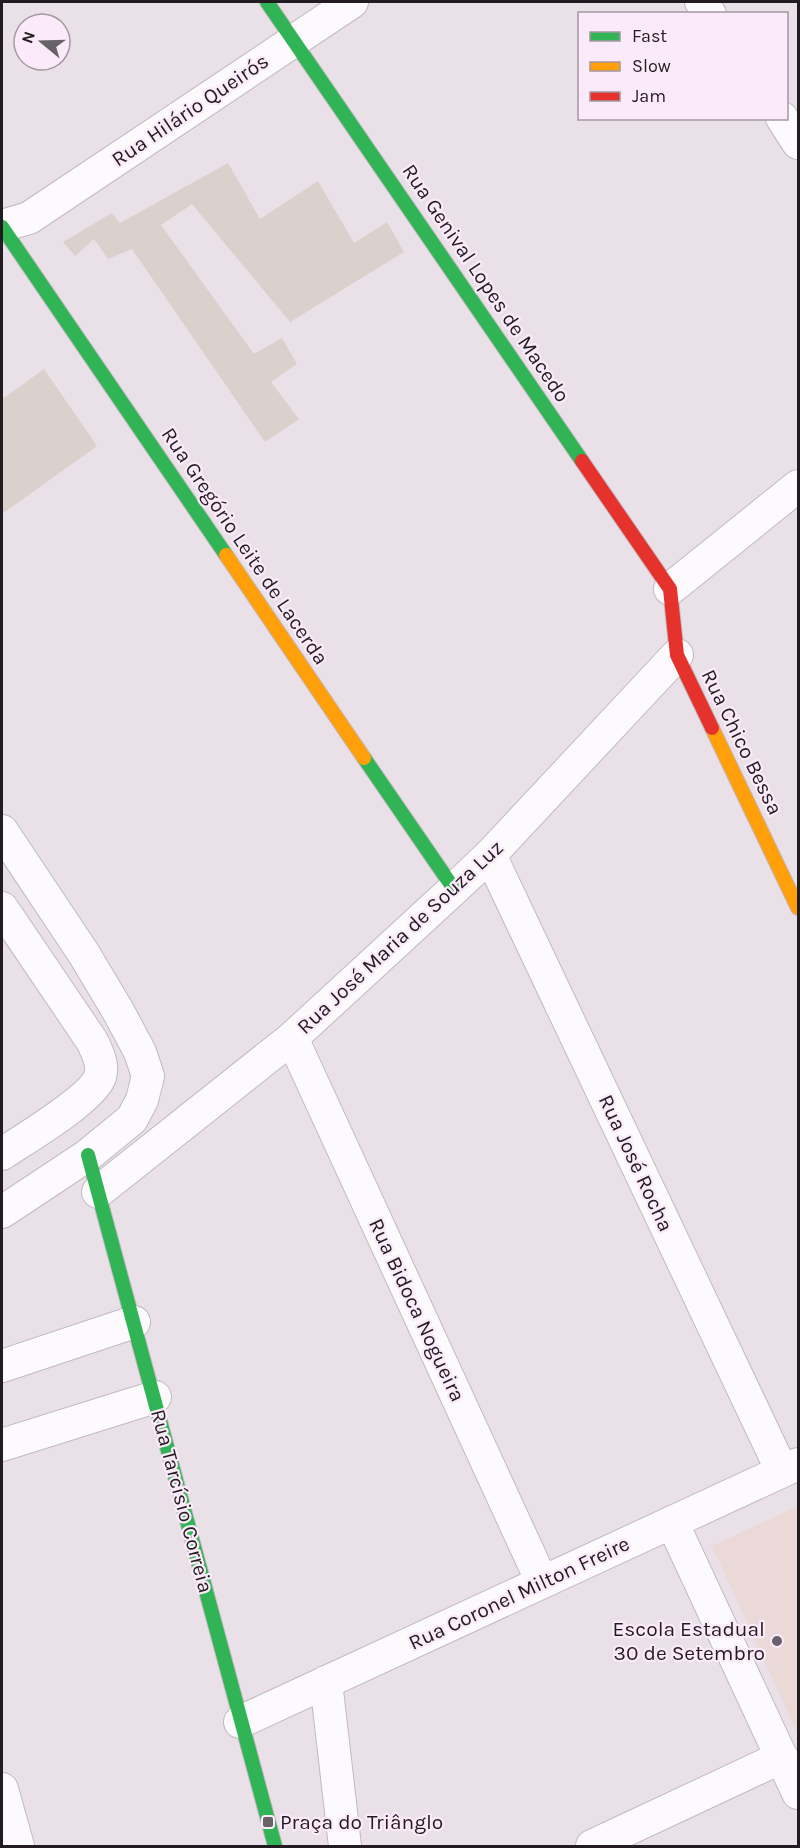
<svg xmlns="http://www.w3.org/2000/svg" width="800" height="1848" font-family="Karla,sans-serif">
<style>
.education{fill:#ebd9d7}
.building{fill:#dad0cc}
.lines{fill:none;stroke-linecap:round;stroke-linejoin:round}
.street-casing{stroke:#c2bac0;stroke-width:34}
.fast-casing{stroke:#c2bac0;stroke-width:16}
.slow-casing{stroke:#c2bac0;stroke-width:16}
.jam-casing{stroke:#c2bac0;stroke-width:16}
.street{stroke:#fcfafc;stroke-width:32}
.fast{stroke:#30b455;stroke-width:14}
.slow{stroke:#ff9f0a;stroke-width:14}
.jam{stroke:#e5322d;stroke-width:14}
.poi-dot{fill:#686167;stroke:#fbeaf9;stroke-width:2}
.labels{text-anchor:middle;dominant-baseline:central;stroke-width:4.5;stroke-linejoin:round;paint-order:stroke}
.street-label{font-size:21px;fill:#221c21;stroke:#fbeaf9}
.poi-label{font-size:21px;fill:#221c21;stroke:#fbeaf9;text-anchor:end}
</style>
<rect width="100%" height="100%" fill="#eae0e8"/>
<path class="education" d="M798 1506V1735L712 1546Z"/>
<g class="building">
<path d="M228 163 260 219 318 181 354 243 387 222 404 252 290 322 192 204 161 225 254 354 282 338 297 364 271 382 299 419 265 442 132 249 108 259 94 239 75 256 63 242 112 213 120 223Z"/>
<path d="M44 369 97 446 2 514V394L4 398Z"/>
</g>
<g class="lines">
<g class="street-casing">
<g id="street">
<path d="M701 2 710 14"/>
<path d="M782 118 798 143"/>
<path d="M2 226 29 218 352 2"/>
<path d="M670 589 798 486"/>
<path d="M2 831 84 954 118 1011 140 1052 148 1076 142 1100 132 1119 88 1155 2 1212"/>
<path d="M490 855 782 1471"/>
<path d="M2 908 92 1041C97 1052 104 1064 100 1077 91 1100 24 1139 2 1154"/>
<path d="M292 1038 542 1582"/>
<path d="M98 1192 292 1038 454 889 490 855 677 655"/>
<path d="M2 1366 134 1322"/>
<path d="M2 1445 155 1397"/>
<path d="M672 1522 798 1793"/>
<path d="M326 1682 345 1846"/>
<path d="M240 1722 798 1464"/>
<path d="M2 1789 18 1846"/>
<path d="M592 1846 782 1757"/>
</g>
</g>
<g class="fast-casing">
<g id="fast">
<path d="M267 2 582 461"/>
<path d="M2 227 226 555"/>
<path d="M364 758 454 889"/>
<path d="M88 1155 275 1846"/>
</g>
</g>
<g class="slow-casing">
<g id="slow">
<path d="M226 555 364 758"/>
<path d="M712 728 798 908"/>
</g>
</g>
<g class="jam-casing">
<path id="jam" d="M582 461 670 589 677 655 712 728"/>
</g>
<use href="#street" class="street"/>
<use href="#fast" class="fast"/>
<use href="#slow" class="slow"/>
<use href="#jam" class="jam"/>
</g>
<g class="poi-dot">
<circle cx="777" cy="1641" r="6"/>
<rect x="262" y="1816" width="12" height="12" rx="3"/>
</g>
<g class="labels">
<g class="street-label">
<text transform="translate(190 110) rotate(-34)">Rua Hilário Queirós</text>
<text transform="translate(486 283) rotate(56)">Rua Genival Lopes de Macedo</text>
<text transform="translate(245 546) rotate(56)">Rua Gregório Leite de Lacerda</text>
<text transform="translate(742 742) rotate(64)">Rua Chico Bessa</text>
<text transform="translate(400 937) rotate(-43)">Rua José Maria de Souza Luz</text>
<text transform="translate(636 1163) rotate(65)">Rua José Rocha</text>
<text transform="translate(417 1310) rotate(65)">Rua Bidoca Nogueira</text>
<text transform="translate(182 1501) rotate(75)">Rua Tarcísio Correia</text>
<text transform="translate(519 1593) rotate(-25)">Rua Coronel Milton Freire</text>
</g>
<g class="poi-label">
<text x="765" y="1629">Escola Estadual<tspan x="765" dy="24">30 de Setembro</tspan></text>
<text x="280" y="1822" text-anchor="start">Praça do Triânglo</text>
</g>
</g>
<rect width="800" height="1848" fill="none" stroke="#221c21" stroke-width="6"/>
<rect x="578" y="12" width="210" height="108" fill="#fbeaf9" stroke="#a498a3" stroke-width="1.5"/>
<rect x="590" y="32" width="30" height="9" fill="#30b455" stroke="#a498a3" stroke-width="1.5"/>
<text x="632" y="42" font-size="18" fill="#221c21">Fast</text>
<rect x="590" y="62" width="30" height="9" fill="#ff9f0a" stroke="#a498a3" stroke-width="1.5"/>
<text x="632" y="72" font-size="18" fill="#221c21">Slow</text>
<rect x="590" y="92" width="30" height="9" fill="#e5322d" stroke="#a498a3" stroke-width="1.5"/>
<text x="632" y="102" font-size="18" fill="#221c21">Jam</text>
<g transform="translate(42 42) rotate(289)"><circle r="28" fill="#fbeaf9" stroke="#a498a3" stroke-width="1.5"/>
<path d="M0-4.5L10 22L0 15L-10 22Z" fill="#686167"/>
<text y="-9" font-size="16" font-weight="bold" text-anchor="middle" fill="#221c21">N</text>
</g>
</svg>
